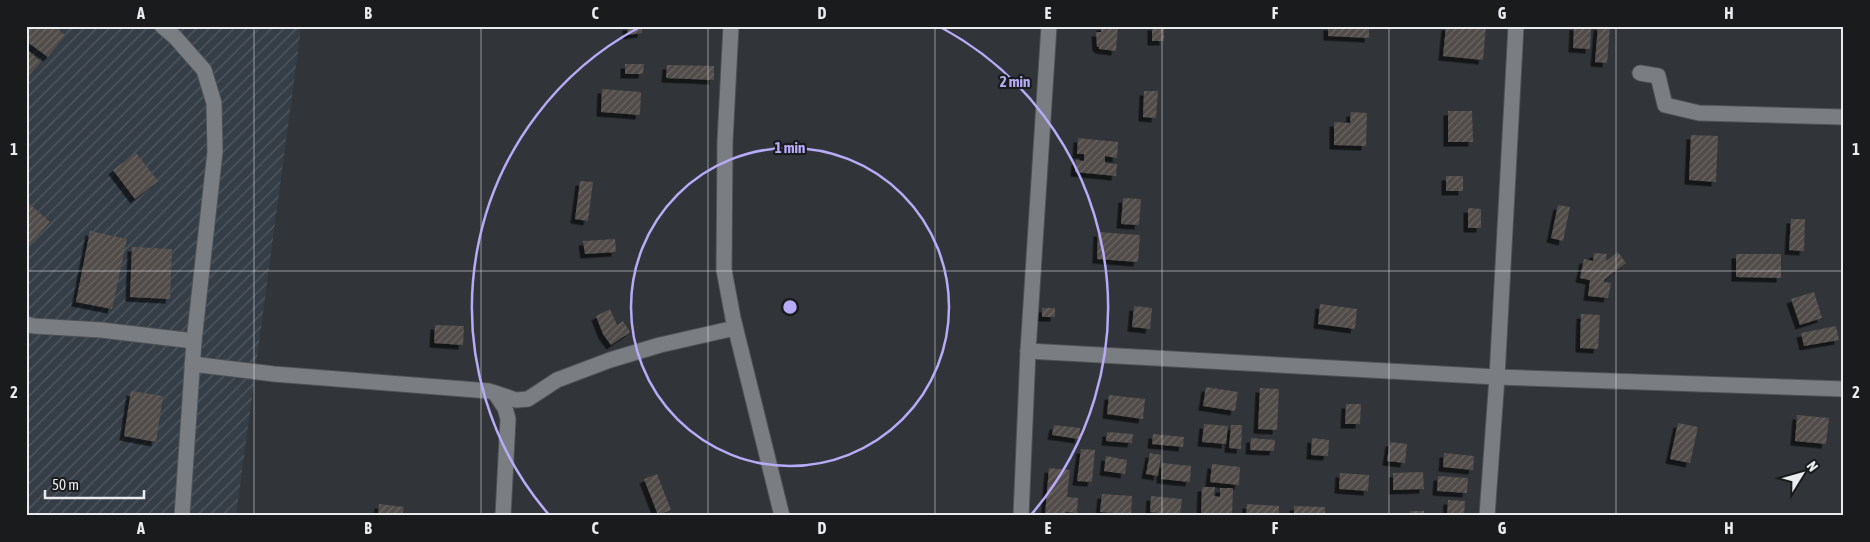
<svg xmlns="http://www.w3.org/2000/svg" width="1870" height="542" font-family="'Asap Condensed',sans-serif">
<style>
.industrial{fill:url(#industrial-furrows)}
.building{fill:url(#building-hatch);filter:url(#shadow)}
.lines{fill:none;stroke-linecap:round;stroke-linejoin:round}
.minor-casing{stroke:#4f5255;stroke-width:17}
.minor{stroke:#7a7e83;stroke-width:15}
.grid{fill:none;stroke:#e9ebee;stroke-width:1;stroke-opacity:0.55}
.ring{fill:none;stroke:#b7abf7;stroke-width:2.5}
.centre{fill:#b7abf7;stroke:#1a1b1d;stroke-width:2.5}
.ring-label{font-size:15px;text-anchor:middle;font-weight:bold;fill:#b7abf7;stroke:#1a1b1d;stroke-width:4.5;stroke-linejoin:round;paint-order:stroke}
.neatline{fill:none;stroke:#e9ebee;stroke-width:2}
.grid-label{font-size:16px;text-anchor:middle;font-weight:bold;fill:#e9ebee}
</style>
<defs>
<pattern id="industrial-furrows" width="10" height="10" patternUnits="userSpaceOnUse" patternTransform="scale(1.25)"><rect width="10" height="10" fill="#353d46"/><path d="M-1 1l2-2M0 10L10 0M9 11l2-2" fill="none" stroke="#525961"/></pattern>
<pattern id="building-hatch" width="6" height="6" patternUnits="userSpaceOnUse" patternTransform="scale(1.25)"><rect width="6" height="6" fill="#514c49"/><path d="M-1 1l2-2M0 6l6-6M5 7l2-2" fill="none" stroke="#6a6664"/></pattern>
<filter id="shadow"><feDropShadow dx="-4.5" dy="4.5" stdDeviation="0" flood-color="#0009"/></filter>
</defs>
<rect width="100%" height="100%" fill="#313438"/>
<path class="industrial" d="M26 26H300V36L236 516H26Z"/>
<g class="building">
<path d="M26 26H53L65 35 48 57 26 41Z"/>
<path d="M627 26H642V33L628 35Z"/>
<path d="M1101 26H1118L1116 51 1099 49V47H1097L1096 32H1101Z"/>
<rect x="1152" y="26" width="12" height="15"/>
<path d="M1328 26H1369V38L1328 36Z"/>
<path d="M1446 26H1486L1483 60 1443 56Z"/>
<path d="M1574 26H1591L1590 49 1573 48Z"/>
<path d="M1598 26 1610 27 1607 63 1595 62Z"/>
<path d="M26 49 41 62 26 79Z"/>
<path d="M625 64H644L643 74H625Z"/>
<path d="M667 65 714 66V80L666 78Z"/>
<path d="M602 89 641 92 640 115 601 112Z"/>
<path d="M1144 91H1158L1156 118 1143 117Z"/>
<path d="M1448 111H1472L1473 142H1448Z"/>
<path d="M1351 112 1367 113 1366 146 1334 145V122L1350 123Z"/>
<path d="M1691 135 1718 136 1716 182 1689 180Z"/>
<path d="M1078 138 1118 142 1117 158 1105 156V163L1117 164 1116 176 1075 172 1076 160 1084 161V154H1077Z"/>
<path d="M136 153 158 181 135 199 113 170Z"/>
<rect x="1446" y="176" width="17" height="15"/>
<path d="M580 181 593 182 588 221 575 219Z"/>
<path d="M1123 198 1141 199 1139 225 1121 224Z"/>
<path d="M26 201 50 222 26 249Z"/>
<path d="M1558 205 1570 207 1563 241 1551 238Z"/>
<path d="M1468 208 1481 209V228H1468Z"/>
<path d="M1791 219H1805L1804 251 1789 250Z"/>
<path d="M90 231 127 239 112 309 76 302Z"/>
<path d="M1098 232 1140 235 1138 262 1097 259Z"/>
<path d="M615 239 616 252 585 254 583 241Z"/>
<path d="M132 247 172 249 170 299 130 297Z"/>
<path d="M1618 252 1626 263 1604 280V282L1611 283 1608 298 1588 296 1590 280 1580 278 1584 259 1593 261 1594 253 1607 254 1606 261Z"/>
<path d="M1736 254H1781V278L1736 277Z"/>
<path d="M1814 292 1822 318 1800 325 1791 299Z"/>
<path d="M1320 304 1357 309 1355 329 1318 324Z"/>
<path d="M1134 306 1152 308 1150 329 1132 327Z"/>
<rect x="1042" y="308" width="13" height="9"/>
<path d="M610 309 617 325 623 321 630 332 611 345 603 334 596 316Z"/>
<path d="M1581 314 1600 315 1598 349 1580 348Z"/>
<path d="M435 325 464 326 463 345 434 343Z"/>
<path d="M1836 326 1839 340 1804 346 1801 333Z"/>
<path d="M1206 387 1238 392 1235 411 1203 406Z"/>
<path d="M1260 388 1279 389 1277 430 1258 429Z"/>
<path d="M131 391 163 396 156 442 124 436Z"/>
<path d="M1109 395 1145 399 1143 419 1107 414Z"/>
<path d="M1346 404H1361L1360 424H1345Z"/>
<path d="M1797 415 1829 418 1826 444 1795 441Z"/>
<path d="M1678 423 1698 427 1690 463 1670 459Z"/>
<path d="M1204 424 1228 426 1226 444 1202 442Z"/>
<path d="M1054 425 1080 428 1079 439 1052 435Z"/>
<path d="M1231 425H1242L1241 449 1229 448Z"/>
<path d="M1107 432 1133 434 1132 443 1106 441Z"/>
<path d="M1153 434 1184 437 1183 447 1152 444Z"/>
<path d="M1251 438 1275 440 1274 451 1250 450Z"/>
<path d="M1312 438 1329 440 1328 456 1311 455Z"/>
<path d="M1390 442 1407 444 1405 463 1387 461Z"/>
<path d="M1081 449 1095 450 1092 482 1077 481Z"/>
<path d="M1150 453 1161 455 1158 476 1146 474Z"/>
<path d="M1444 453 1474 456 1473 470 1443 467Z"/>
<path d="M1106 456 1127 460 1125 474 1104 471Z"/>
<path d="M1162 463 1191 466 1190 482 1161 479Z"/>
<path d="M1212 464 1240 467 1239 485 1210 482Z"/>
<path d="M1049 468 1070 470 1067 497 1078 498 1077 513 1066 512V516L1045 515Z"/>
<path d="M1423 472 1424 489 1393 490V473Z"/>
<path d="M1340 473 1369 475 1368 491 1339 489Z"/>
<path d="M657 474 671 510 658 515 644 479Z"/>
<path d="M1438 476 1468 478 1467 493 1437 491Z"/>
<path d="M1202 487H1215L1214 496 1220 497V488H1233L1232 516H1201Z"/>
<path d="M1102 494 1132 496 1131 514 1100 512Z"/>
<path d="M1151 496 1182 499 1180 515 1150 512Z"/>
<path d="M1448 500 1465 501 1464 516H1447Z"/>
<path d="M379 504 404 507 402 516H378Z"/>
<path d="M1247 504 1279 506V516H1246Z"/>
<path d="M1294 506 1325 507V516H1294Z"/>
<path d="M1410 511H1424V516H1409Z"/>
</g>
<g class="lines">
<g class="minor-casing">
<g id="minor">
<path d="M162 26 175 37 204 70 214 103 215 152 194 341 182 516"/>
<path d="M731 26 725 141 724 270 733 318 782 516"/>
<path d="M1640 73 1658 76 1665 105 1699 113 1844 117"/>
<path d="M26 324 34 326 101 330 194 341"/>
<path d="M1028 351 1497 377 1844 389"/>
<path d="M192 364 274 374 489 391 516 400 528 399 557 380 610 360 660 345 735 328"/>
<path d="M495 393 505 408 508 419 503 516"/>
<path d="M1021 516 1028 351 1049 26"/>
<path d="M1487 516 1497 377 1516 26"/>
</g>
</g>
<use href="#minor" class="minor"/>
</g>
<path class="grid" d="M254 26V516M481 26V516M708 26V516M935 26V516M1162 26V516M1389 26V516M1616 26V516M26 271H1844"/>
<g class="ring">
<circle cx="790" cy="307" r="159"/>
<path d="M550 516A318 318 0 0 1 638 28M942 28A318 318 0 0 1 1030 516"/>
</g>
<circle cx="790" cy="307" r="8" class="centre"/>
<g class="ring-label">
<text x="1015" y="87">2 min</text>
<text x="790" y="153">1 min</text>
</g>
<rect width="1870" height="542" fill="none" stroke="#1a1b1d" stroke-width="55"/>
<g transform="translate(1802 474) rotate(53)" stroke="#1a1b1d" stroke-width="4" paint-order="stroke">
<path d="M0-4L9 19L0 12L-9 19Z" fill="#e9ebee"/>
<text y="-8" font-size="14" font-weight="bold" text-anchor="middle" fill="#e9ebee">N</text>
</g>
<path d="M45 490v8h99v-8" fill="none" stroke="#e9ebee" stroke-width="2.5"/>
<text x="52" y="490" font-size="15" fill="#e9ebee" stroke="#1a1b1d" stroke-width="4" paint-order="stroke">50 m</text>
<rect x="28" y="28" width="1814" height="486" class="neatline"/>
<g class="grid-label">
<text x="141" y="19">A</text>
<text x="368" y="19">B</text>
<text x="595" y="19">C</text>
<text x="822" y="19">D</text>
<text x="1048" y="19">E</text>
<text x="1275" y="19">F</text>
<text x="1502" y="19">G</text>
<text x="1729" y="19">H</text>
<text x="14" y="155">1</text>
<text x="1856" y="155">1</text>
<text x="14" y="398">2</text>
<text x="1856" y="398">2</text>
<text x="141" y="534">A</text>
<text x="368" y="534">B</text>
<text x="595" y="534">C</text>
<text x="822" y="534">D</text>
<text x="1048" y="534">E</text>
<text x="1275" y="534">F</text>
<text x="1502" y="534">G</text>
<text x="1729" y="534">H</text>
</g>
</svg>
